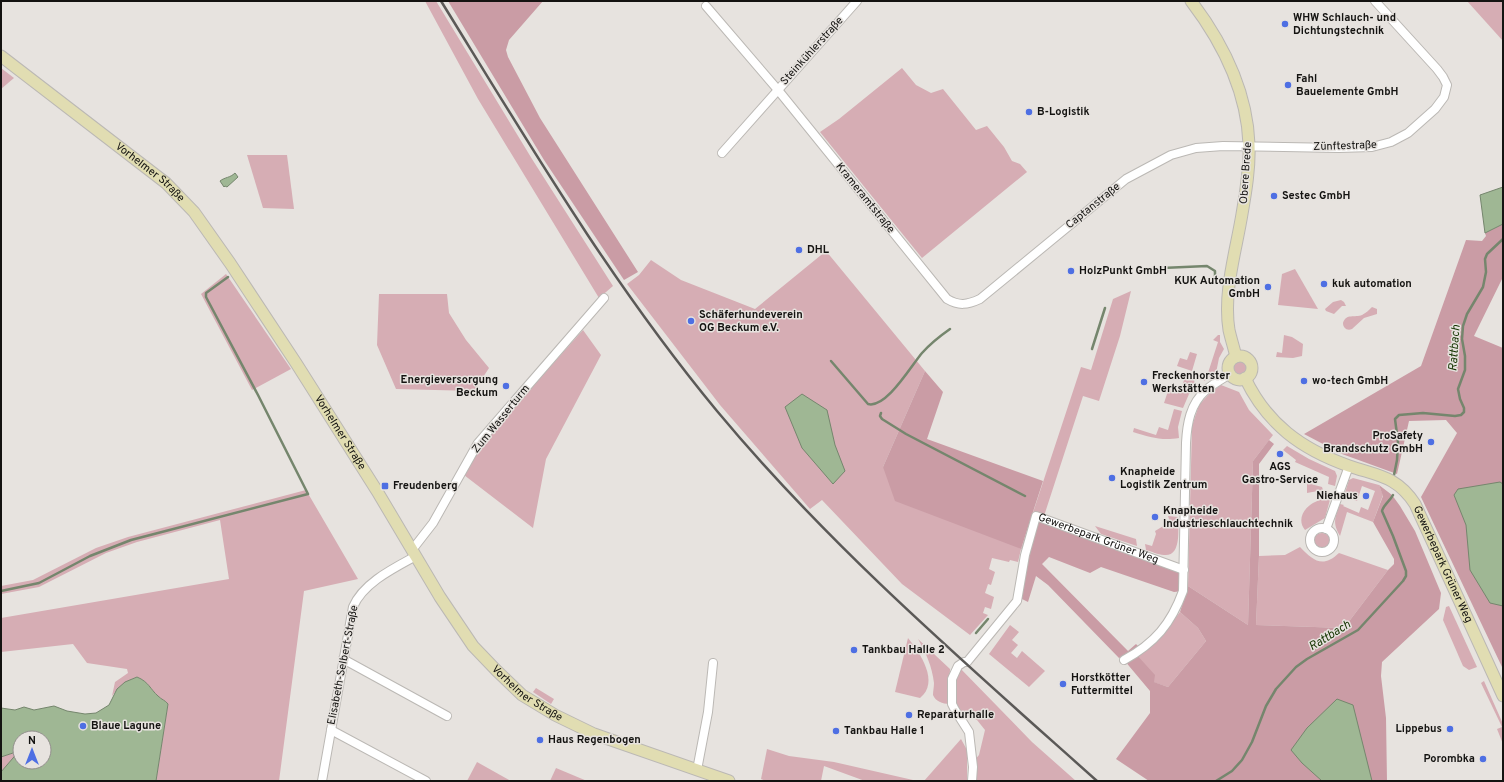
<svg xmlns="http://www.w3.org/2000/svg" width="1504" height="782" font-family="Overpass,sans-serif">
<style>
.green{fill:#d6adb4}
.forest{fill:#ca9ca5}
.water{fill:#9fb794;stroke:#75866d;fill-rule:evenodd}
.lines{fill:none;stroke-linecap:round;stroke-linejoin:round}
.stream{stroke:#75866d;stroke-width:2.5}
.street-casing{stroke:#bbb8b4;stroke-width:10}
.secondary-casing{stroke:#bbb8b4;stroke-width:13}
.street{stroke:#fff;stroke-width:8}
.secondary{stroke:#e1ddb2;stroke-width:11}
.rail{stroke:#5b5957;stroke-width:2.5}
.poi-dot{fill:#4e6fe3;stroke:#e7e3df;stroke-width:1.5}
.labels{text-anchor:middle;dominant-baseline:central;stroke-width:3;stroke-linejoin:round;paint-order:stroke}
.poi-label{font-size:11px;font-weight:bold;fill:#141311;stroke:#e7e3df;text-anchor:start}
.street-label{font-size:11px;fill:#141311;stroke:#e7e3df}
.water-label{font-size:12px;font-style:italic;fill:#143300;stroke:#e7e3df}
</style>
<rect width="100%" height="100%" fill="#e7e3df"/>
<g class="green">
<path d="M425 1H436L532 159 613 286 599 298 478 99Z"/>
<path d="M1467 1H1503V41Z"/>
<path d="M1 68 14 78 1 89Z"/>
<path d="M902 68 916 85 931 93 943 89 976 130 987 126 1004 147 1012 161 1020 164 1027 172 922 258 820 132 839 119Z"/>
<path d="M247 155H287L294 209 263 208Z"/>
<path d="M826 251 925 371 883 467 1021 549 1081 367 1091 370 1113 299 1131 291 1120 336 1099 401 1083 396 1032 553 1021 549 1018 562 1010 560 1009 562 992 558 989 569 995 572 991 585 988 584 985 593 994 597 991 609 985 607 983 613 988 615 970 635 902 584 822 500 810 509 720 405 627 284 639 275 651 260 681 280 755 309Z"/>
<path d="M1295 269 1318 309 1278 305 1282 274Z"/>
<path d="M226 274 291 369 252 390 201 294Z"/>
<path d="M379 294H447L449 313 466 340 489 368 474 391 396 389 377 345Z"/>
<path d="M1341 300 1344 302 1346 306H1342L1334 314 1326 311 1325 309 1333 302Z"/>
<path d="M1372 307 1377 309V314L1364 318 1352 329C1347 331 1343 328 1343 323 1346 313 1355 318 1362 315 1366 313 1369 310 1372 307Z"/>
<path d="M583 330 601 355 546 459 533 528 464 475 480 445Z"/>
<path d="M1218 335H1220V342L1224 349 1219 358 1216 373 1204 381 1202 374 1207 376 1218 342 1213 340Z"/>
<path d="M1284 335 1292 337 1303 344 1302 356 1293 358 1276 357 1277 352 1282 353Z"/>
<path d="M1190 352 1197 354 1192 371 1177 366 1180 358 1187 360Z"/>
<circle cx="1240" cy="368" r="7"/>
<path d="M1185 376 1194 378 1195 388 1189 394 1183 408 1164 403 1169 388 1181 391Z"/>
<path d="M1221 385 1239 392 1249 410 1273 435 1253 461 1248 625 1188 586 1192 426 1199 405 1211 392Z"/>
<path d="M1174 409 1182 411 1178 427 1179 438C1161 441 1150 437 1133 432L1134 428 1156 435 1159 427 1168 430Z"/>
<path d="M1287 446 1309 459 1335 471 1337 476 1335 486 1328 484 1329 477 1295 462 1296 460 1283 450Z"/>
<path d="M1353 478 1379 485 1383 495 1373 522 1347 512 1340 536C1332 522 1335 518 1340 504L1344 505 1343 506 1359 513 1361 507 1368 510 1375 491 1362 486 1357 501 1344 496 1349 480Z"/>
<path d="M1307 483 1322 487 1323 490 1307 493Z"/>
<path d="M306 490 358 579 304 591 279 781H156L168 704C165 700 162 700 158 696 150 689 149 682 137 677 126 681 119 687 112 696L115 682 128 673 127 669 87 663 73 644 1 652V618L229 579 220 520 137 542 106 553 39 587 1 594V586L33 580 96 548 128 537Z"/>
<path d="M1331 496 1325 518 1305 530C1297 520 1303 509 1313 503 1318 500 1326 498 1331 496Z"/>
<path d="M1168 516 1178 517C1178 528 1182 557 1164 555 1158 555 1151 551 1146 550L1145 544 1152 546 1156 534 1155 531 1170 522Z"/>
<path d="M1095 526 1136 539 1137 546 1101 534Z"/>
<circle cx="1322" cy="541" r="8"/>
<path d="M1300 547C1313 560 1322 569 1339 553L1388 570 1344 628 1256 625 1259 556 1285 555Z"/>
<path d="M1449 606 1477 667 1469 670 1463 666 1443 620 1446 607Z"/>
<path d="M1180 612 1198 628 1206 641 1168 687 1153 682 1136 654 1161 637Z"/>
<path d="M1010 625 1019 632 1012 640 1018 645 1011 653 1017 658 1022 651 1045 671 1029 687 989 654Z"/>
<path d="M908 638C920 653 940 682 920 698L895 692Z"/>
<path d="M918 639 950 669 949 704C943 704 935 701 933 695 933 691 934 687 934 683 932 666 926 653 918 639Z"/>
<path d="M958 666 1032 742 1076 781H972L973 762 979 755 985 730 977 720 955 710 952 679Z"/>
<path d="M1484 681 1503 724V744L1497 729 1502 727 1481 683Z"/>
<path d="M536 688 554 699 551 704 533 692Z"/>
<path d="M961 739 967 750V781H924Z"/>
<path d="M767 749 789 756 834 762 913 780 865 781 824 766 821 781H766L761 779Z"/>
<path d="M20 751 1 772V757Z"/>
<path d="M477 762 511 781H467Z"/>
<path d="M556 768 587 781H550Z"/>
</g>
<g class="forest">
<path d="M448 1H543L509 40 506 50 508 57 540 118 638 272 624 280 544 160Z"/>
<path d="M1503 224V277L1474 336 1503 348V669L1421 497 1457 433 1446 420 1409 421 1397 474 1342 454 1304 434 1421 366 1466 240 1482 241 1486 236 1485 233Z"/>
<path d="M925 371 943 392 927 439 1043 481 1021 549 895 501 883 467Z"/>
<path d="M1269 440 1274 444 1259 464V556L1256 625 1344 628 1388 570 1394 564V559L1373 522 1383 496 1379 485 1392 495 1400 506 1415 531 1441 593 1439 609 1382 662 1381 676 1386 718 1387 781H1149L1116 759 1150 713V691L1124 660 1136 654 1155 675 1154 682 1168 687 1206 641 1198 628 1180 612 1188 586 1248 625 1253 461Z"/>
<path d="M1038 521 1184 570 1183 591 1174 592 1101 567 1090 573 1049 557 1042 564 1128 651 1136 644 1142 650 1119 658 1048 585 1036 576 1028 602 1018 597Z"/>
</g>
<g class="water">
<path d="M235 173 238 177 227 187 225 186 224 187 220 181C225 177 230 178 235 173Z"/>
<path d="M1503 187V224L1485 233 1480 195Z"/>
<path d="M802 394 827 410 835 445 845 471 833 484 802 448 785 407Z"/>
<path d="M1500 482 1503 484V606L1490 603 1470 570 1466 525 1454 495 1458 489Z"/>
<path d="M137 677C149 682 150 689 158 696 162 700 165 700 168 704L156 781H1V772L19 751 1 757V708L15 710 24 707 34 710 54 706 67 711 85 714 96 713 109 705 117 689 125 682ZM20 738H44V762H20Z"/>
<path d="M1337 699 1353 705 1372 781H1322L1302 763 1291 750 1307 728Z"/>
</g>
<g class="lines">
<g class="stream">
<path d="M1159 272 1162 268 1207 266 1215 271V282"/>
<path d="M1092 349 1105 308"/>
<path d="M831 361 868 404C886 409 911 366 922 353 930 344 940 336 950 329"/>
<path d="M881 413 880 416 882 419 906 434 1025 496"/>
<path d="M1394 475 1397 460 1398 442 1395 419 1399 415 1423 413 1455 416 1461 415 1464 412V408L1460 399 1458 389 1465 370V356L1462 339 1463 326 1467 314 1483 287 1486 272 1485 259 1487 254 1503 239"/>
<path d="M1 591 39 583 90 556 131 540 308 494 258 395 206 297V293L228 277"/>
<path d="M976 633 988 619"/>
<path d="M1216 781 1232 771 1242 760 1252 742 1266 706 1276 689 1296 667 1307 659 1358 630 1403 581 1406 576V571L1393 536 1382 511C1384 504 1390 501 1393 495"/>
</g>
<g class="street-casing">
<g id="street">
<path d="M706 6 778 90 947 299C959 306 967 305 980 299L1126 179 1171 155 1196 148 1223 146 1339 148 1372 147 1391 142 1408 133 1435 109 1444 97 1447 85 1443 77 1437 69 1375 1"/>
<path d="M722 153 857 1"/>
<circle cx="1322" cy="540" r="12"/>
<path d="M1326 529 1349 466"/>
<path d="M412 550 433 523 478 443 604 298"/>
<path d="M343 659 447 716"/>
<path d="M1124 660C1155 643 1171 624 1183 591L1186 443C1187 424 1190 404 1206 390 1213 384 1222 379 1230 374"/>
<path d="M331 730 426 781"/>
<path d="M697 770 708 712 713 663"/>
<path d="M322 781 353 607C363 583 394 568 416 556"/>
<path id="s1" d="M972 781 973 767 969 732 955 710 952 704V679L958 666 964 662H967L1017 601 1025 555 1036 516 1184 570"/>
</g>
</g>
<g class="secondary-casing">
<g id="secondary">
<path d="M1191 1C1223 43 1247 91 1249 144 1250 167 1246 191 1242 214 1236 251 1223 292 1229 330 1231 339 1234 348 1236 357"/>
<path id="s2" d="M1 56 166 183 194 212 230 263 296 363 377 491 440 597 473 646 496 670 522 695 555 715 594 734 729 781"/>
<circle cx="1240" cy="368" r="12"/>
<path id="s3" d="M1245 378C1267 424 1301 449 1349 466 1378 476 1397 476 1415 504L1503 696"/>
</g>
</g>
<use href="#street" class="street"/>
<use href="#secondary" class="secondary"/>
<path class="rail" d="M441 1C528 142 611 283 717 411 830 547 965 663 1097 781"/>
</g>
<g class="poi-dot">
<circle cx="1285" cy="24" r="4"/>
<circle cx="1288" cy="85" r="4"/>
<circle cx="1029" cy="112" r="4"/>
<circle cx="1274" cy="196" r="4"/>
<circle cx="799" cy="250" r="4"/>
<circle cx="1071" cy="271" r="4"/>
<circle cx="1324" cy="284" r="4"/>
<circle cx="1268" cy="287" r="4"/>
<circle cx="691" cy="321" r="4"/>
<circle cx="1304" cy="381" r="4"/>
<circle cx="1144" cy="382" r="4"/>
<circle cx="506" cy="386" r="4"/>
<circle cx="1431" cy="442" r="4"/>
<circle cx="1280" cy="454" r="4"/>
<circle cx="1112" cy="478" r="4"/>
<rect x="381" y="482" width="8" height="8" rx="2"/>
<circle cx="1366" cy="496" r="4"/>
<circle cx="1155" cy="517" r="4"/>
<circle cx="854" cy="650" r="4"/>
<circle cx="1063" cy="684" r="4"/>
<circle cx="909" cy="715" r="4"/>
<circle cx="83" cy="726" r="4"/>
<circle cx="1450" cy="729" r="4"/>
<circle cx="836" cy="731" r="4"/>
<circle cx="540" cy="740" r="4"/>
<circle cx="1483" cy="759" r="4"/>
</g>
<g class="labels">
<g class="poi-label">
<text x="1293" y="18">WHW Schlauch- und<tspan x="1293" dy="13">Dichtungstechnik</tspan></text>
<text x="1296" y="79">Fahl<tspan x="1296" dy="13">Bauelemente GmbH</tspan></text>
<text x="1037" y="112">B-Logistik</text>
<text x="1282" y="196">Sestec GmbH</text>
<text x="807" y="250">DHL</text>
<text x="1079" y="271">HolzPunkt GmbH</text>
<text x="1260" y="281" text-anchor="end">KUK Automation<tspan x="1260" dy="13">GmbH</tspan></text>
<text x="1332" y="284">kuk automation</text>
<text x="699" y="315">Schäferhundeverein<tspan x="699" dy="13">OG Beckum e.V.</tspan></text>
<text x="1152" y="376">Freckenhorster<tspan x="1152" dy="13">Werkstätten</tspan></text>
<text x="498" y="380" text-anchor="end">Energieversorgung<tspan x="498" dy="13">Beckum</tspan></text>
<text x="1312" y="381">wo-tech GmbH</text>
<text x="1423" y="436" text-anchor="end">ProSafety<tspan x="1423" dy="13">Brandschutz GmbH</tspan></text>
<text x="1280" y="467" text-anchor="middle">AGS<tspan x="1280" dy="13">Gastro-Service</tspan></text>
<text x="1120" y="472">Knapheide<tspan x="1120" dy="13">Logistik Zentrum</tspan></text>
<text x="393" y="486">Freudenberg</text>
<text x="1358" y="496" text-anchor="end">Niehaus</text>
<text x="1163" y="511">Knapheide<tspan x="1163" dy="13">Industrieschlauchtechnik</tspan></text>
<text x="862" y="650">Tankbau Halle 2</text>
<text x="1071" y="678">Horstkötter<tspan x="1071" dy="13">Futtermittel</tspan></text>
<text x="917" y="715">Reparaturhalle</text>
<text x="91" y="726">Blaue Lagune</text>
<text x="1442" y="729" text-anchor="end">Lippebus</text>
<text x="844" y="731">Tankbau Halle 1</text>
<text x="548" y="740">Haus Regenbogen</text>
<text x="1475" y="759" text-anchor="end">Porombka</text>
</g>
<g class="street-label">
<text transform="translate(812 51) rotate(-48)">Steinkühlerstraße</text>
<text transform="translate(1345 146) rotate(-2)">Zünftestraße</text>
<text stroke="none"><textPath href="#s2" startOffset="189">Vorhelmer Straße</textPath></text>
<text transform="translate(1246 173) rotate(-86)">Obere Brede</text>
<text transform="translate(865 198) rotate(51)">Krameramtstraße</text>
<text transform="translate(1093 206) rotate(-39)">Captanstraße</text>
<text transform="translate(501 419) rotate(-51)">Zum Wasserturm</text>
<text stroke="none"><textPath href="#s2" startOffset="513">Vorhelmer Straße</textPath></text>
<text stroke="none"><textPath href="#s1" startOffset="364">Gewerbepark Grüner Weg</textPath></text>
<text stroke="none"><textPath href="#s3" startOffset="285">Gewerbepark Grüner Weg</textPath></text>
<text transform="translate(343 665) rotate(-79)">Elisabeth-Selbert-Straße</text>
<text stroke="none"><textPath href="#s2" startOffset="837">Vorhelmer Straße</textPath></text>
</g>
<g class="water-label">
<text transform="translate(1455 348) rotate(-86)">Rattbach</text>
<text transform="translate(1330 636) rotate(-32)">Rattbach</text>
</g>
</g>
<rect width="1504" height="782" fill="none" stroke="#141311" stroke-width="4"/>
<g transform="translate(32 750)"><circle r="19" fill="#e7e3df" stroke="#93908d"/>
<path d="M0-3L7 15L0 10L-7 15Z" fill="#4e6fe3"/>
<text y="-6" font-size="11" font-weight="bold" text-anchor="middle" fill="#141311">N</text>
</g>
</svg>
